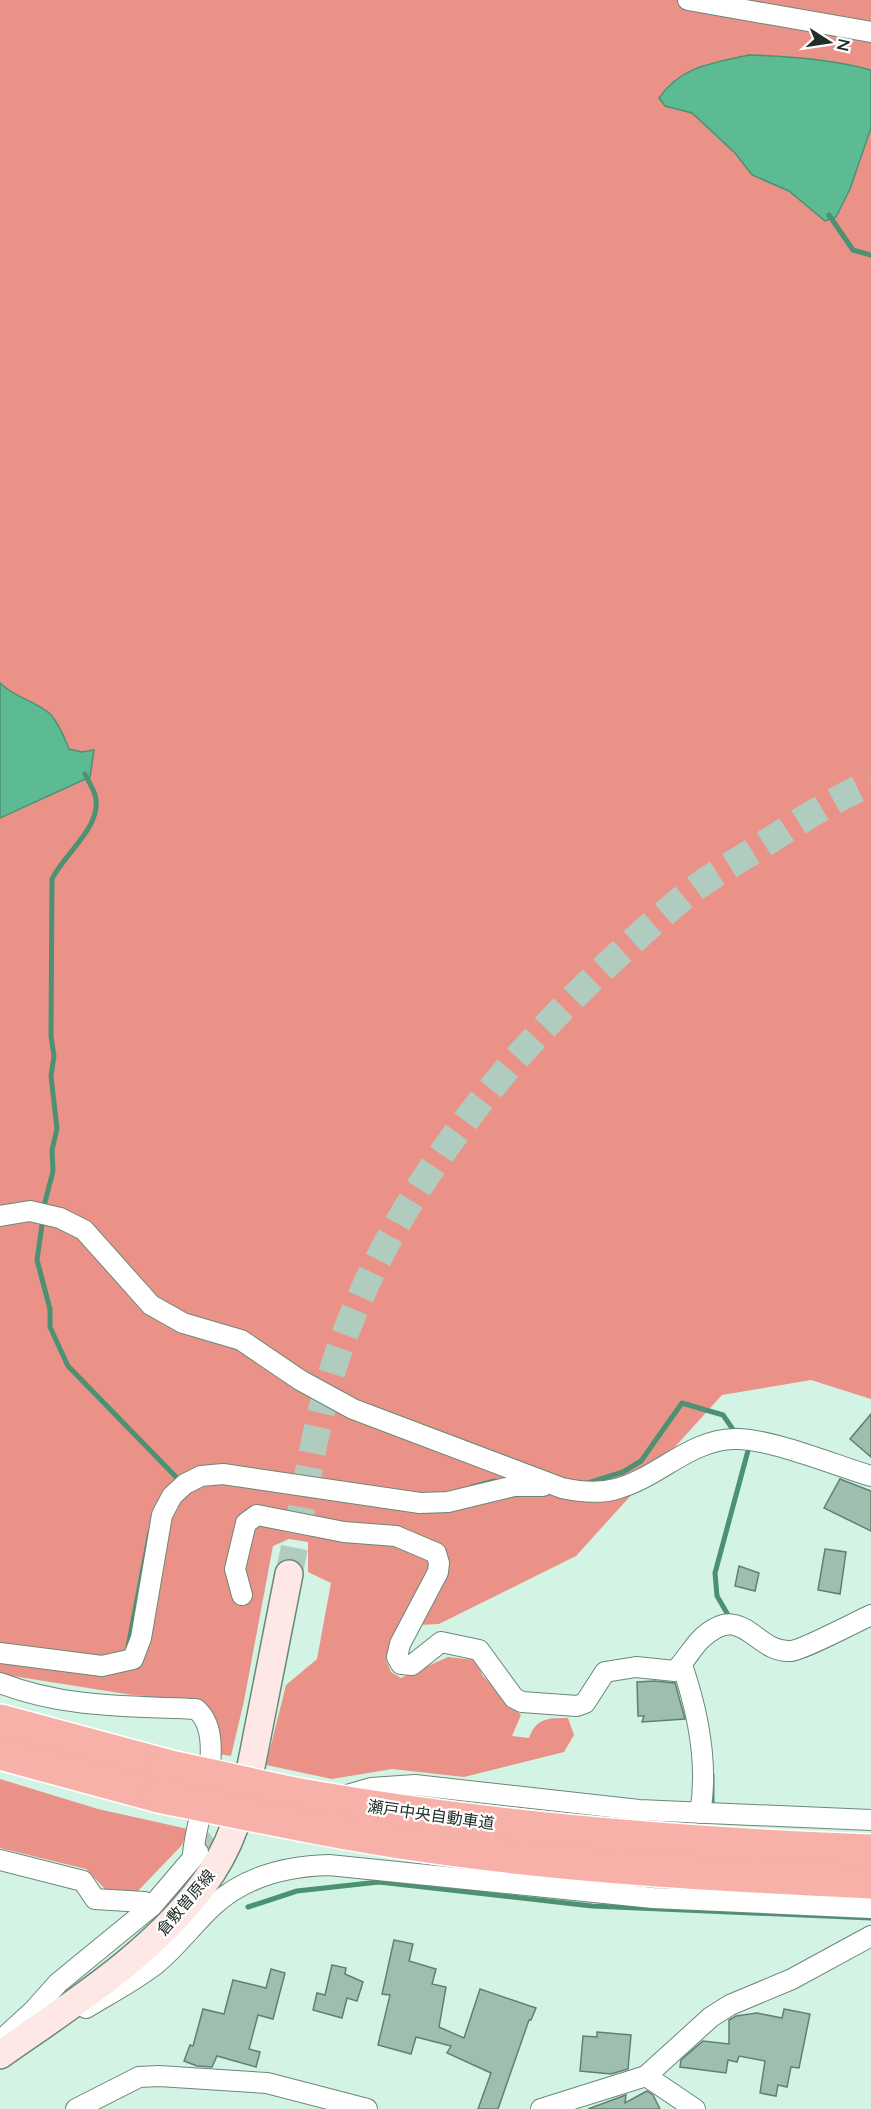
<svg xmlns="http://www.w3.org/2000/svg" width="871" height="2109" font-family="Lato,'Noto Sans JP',sans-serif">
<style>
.forest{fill:#eb9288}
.water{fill:#5cbb92;stroke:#4b9172;stroke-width:1.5}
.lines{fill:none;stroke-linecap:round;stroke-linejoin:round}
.stream{stroke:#4b9172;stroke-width:5}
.building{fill:#9ebeae;stroke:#628071;stroke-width:1.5}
.street-tunnel{stroke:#b0ccbe;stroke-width:20;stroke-dasharray:20 10;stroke-linecap:butt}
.secondary-tunnel{stroke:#b0ccbe;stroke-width:27;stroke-dasharray:27 14;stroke-linecap:butt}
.street-casing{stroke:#6a8879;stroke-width:22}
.secondary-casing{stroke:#6a8879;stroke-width:30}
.highway-casing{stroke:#fff;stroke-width:36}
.street{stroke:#fff;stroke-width:20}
.secondary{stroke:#fde8e5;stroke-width:27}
.highway{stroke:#f7b1a9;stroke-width:33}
.highway-bridge-casing{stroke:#fff;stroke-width:36;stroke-linecap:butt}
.highway-bridge{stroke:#f7b1a9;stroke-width:33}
.labels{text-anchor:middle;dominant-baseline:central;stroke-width:4.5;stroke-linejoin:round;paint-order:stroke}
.street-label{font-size:16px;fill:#222e28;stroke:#fff}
</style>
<rect width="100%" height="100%" fill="#d3f4e4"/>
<g class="forest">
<path d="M0 0H871V70L852 65 783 56 749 55 666 106 692 113 735 153 752 175 789 191 825 221 836 217 849 189 871 128V1399L811 1380 722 1395 576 1556 439 1624 399 1626 386 1660 391 1672 401 1678 448 1657 475 1660 483 1676 521 1715 512 1736 529 1738C536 1718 548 1718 568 1718L574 1735 564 1752 464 1777 392 1769 332 1779 266 1765 286 1685 317 1659 331 1583 308 1572V1542L289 1539 273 1546 244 1701 231 1756 219 1754V1746L202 1700 132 1695 0 1674V818L90 777 93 750 82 752 69 749C64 737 60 725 51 715 38 701 14 698 0 683Z"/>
<path d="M0 1779 98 1809 188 1829 182 1845 135 1894 105 1889 86 1869 0 1848Z"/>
</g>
<g class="water">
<path d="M749 55C790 56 832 59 871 70V128L850 189 836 217 825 221 789 191 752 175 735 153 692 113 665 106 659 98C681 66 713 63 749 55Z"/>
<path d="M0 683C14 698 38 701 51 715 60 725 64 737 69 749L82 752 94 750 90 777 0 818Z"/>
</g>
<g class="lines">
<g class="stream">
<path d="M829 215 853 250 871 255"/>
<path d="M44 1206 53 1171 52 1150 57 1129 51 1076 54 1056 51 1036 52 879C64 854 104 825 95 795 93 788 88 781 85 774"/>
<path d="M42 1225 37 1260 50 1309V1327L68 1366 178 1479"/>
<path d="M585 1484 623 1472 641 1461 682 1403 723 1415 734 1431 737 1432"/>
<path d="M472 1487 495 1481"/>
<path d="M731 1620 717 1596 715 1573 749 1447"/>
<path d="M128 1647 150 1532"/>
<path d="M712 1775V1801"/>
<path d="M248 1907 297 1891 379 1882 592 1906 871 1918"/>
</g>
</g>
<g class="building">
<path d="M871 1414V1457L850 1439Z"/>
<path d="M840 1479 871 1491V1531L824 1508Z"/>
<path d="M825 1549 846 1552 840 1594 818 1590Z"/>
<path d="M739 1566 759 1573 755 1591 735 1586Z"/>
<path d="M654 1681 675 1683 685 1719 642 1722 644 1716H638L637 1682Z"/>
<path d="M394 1940 413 1944 409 1961 436 1969 432 1984 446 1987 439 2027 464 2038 480 1989 536 2008 531 2020H529L498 2109H478L491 2073 447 2053 451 2046 416 2037 411 2054 378 2045 390 1995 382 1994Z"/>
<path d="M332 1965 346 1968 345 1974 363 1982 357 2001 347 1998 342 2018 313 2010 317 1993 325 1995Z"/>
<path d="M271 1969 285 1973 273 2019 258 2015 249 2049 260 2052 256 2067 217 2056 212 2067 197 2066 184 2061 190 2045 193 2046 203 2009 224 2014 233 1980 266 1988Z"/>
<path d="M784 2009 810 2014 799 2068 791 2067 787 2087 778 2085 776 2096 760 2093 765 2061 739 2056 737 2062 728 2060 726 2073 680 2067 681 2060 703 2041 729 2044V2020L736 2016 757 2013 782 2018Z"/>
<path d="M597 2032 631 2035 628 2069 611 2074 580 2071 583 2036 597 2037Z"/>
<path d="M647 2091 653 2095 660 2109H588L626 2095 625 2103Z"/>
</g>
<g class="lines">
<path class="street-tunnel" d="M198 1852 221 1836 237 1830"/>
<path class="secondary-tunnel" d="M289 1574C305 1499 314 1420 340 1348 405 1165 543 1013 690 892 713 874 740 860 764 844 798 822 834 799 871 783"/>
<g class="street-casing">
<g id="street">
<path d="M688 0 871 32"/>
<path d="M0 1216 30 1211 60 1218 84 1230 151 1305 183 1323 241 1340 300 1380 353 1409 562 1488C580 1492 598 1494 616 1489 658 1478 689 1440 734 1439 766 1437 837 1466 871 1476"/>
<path d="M242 1595 235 1569 246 1523 257 1515 344 1532 396 1536 436 1553 439 1563 438 1572 400 1644 397 1657 401 1664 412 1665 441 1642 479 1650 514 1698 522 1702 577 1706 585 1703 605 1672 636 1667 675 1671C685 1661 692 1648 701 1639 743 1599 755 1654 791 1651 803 1650 856 1622 871 1615"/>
<path d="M0 1653 102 1666 133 1659 141 1638 162 1515 172 1496 185 1484 201 1476 223 1474 420 1503 448 1502 514 1486H543"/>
<path d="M682 1665C698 1712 709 1763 700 1813"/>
<path d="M0 1683C65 1708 127 1706 196 1709 230 1737 195 1817 193 1855"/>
<path d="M340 1797 371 1788 415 1785 639 1810 871 1820"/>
<path d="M0 1860 83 1881 95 1899 144 1902 149 1908"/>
<path d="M86 2008C109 1994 134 1981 156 1964 178 1946 194 1923 214 1905 246 1876 288 1866 329 1865L653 1898 871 1908"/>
<path d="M0 2041 33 2011 58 1983 152 1906 198 1852"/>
<path d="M646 2076 695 2109"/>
<path d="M76 2109 139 2077 159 2076 267 2083 367 2109"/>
<path d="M541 2109 646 2076 711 2017 730 2005 792 1979 871 1936"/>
</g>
</g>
<g class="secondary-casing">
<path id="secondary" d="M0 2055C74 2003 162 1948 212 1872 243 1825 250 1770 261 1716 270 1669 280 1621 289 1574"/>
</g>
<g class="highway-casing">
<g id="highway">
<path d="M0 1721 167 1766"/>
<path d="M0 1753 159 1796"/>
</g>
</g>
<use href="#street" class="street"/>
<use href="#secondary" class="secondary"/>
<use href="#highway" class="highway"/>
<g class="highway-bridge-casing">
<g id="highway-bridge">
<path d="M167 1766C213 1776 259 1787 305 1796 492 1829 681 1844 871 1851"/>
<path d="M159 1796C248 1814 337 1833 427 1846 574 1867 723 1875 871 1882"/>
</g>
</g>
<use href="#highway-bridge" class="highway-bridge"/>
</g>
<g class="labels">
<g class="street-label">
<text transform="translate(431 1814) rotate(8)">瀬戸中央自動車道</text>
<text transform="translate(185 1902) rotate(-50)">倉敷曽原線</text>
</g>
</g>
<g transform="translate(829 42) rotate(102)" stroke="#ffffff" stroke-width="4.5" paint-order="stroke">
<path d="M0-4.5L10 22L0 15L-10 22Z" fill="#222e28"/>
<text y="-9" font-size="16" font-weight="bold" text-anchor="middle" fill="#222e28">N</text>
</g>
</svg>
